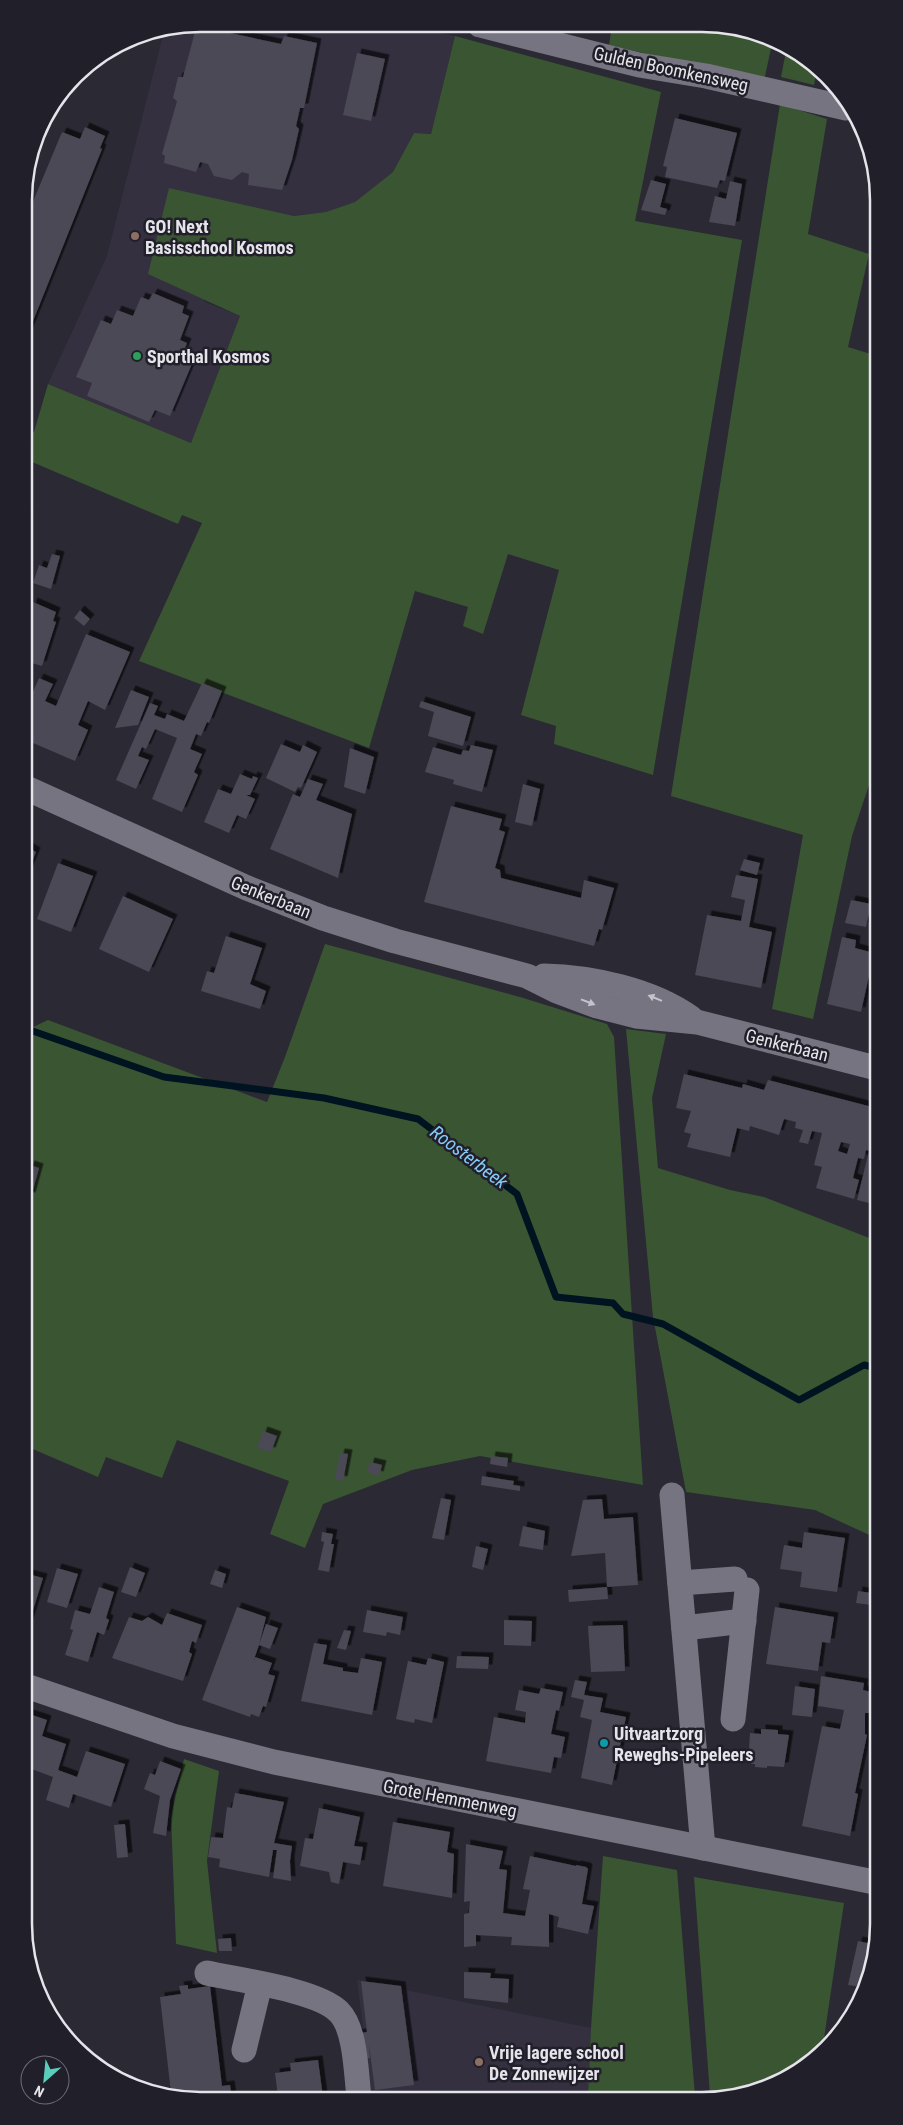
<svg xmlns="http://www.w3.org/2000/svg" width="903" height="2125" font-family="'Roboto Condensed',sans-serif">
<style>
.built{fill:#343040}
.green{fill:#3a5532}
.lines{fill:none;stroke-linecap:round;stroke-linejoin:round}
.stream{stroke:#001320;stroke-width:7}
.building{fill:#4b4854;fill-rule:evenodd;filter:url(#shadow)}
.minor{stroke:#767480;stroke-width:25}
.oneway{fill:#c4c2ca}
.education-dot{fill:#8d6e63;stroke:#211f29;stroke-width:2}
.leisure-dot{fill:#2e9e5b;stroke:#211f29;stroke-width:2}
.culture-dot{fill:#0f9aa8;stroke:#211f29;stroke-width:2}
.labels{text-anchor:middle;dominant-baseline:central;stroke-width:5;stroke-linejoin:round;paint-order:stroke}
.street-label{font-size:18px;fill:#e5e4ea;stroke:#211f29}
.poi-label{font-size:18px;font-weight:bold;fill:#e5e4ea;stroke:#211f29;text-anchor:start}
.water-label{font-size:19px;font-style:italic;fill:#85cbfa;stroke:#211f29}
.rim{fill:none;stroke:#e5e4ea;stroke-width:2.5}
</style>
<defs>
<filter id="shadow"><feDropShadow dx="4.5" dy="-4.5" stdDeviation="0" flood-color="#0009"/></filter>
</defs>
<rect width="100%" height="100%" fill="#2b2933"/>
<g class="built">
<path d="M200 24 406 25 455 36 431 134 414 133 393 172 355 202 326 212 294 216 169 188 205 302 240 316 191 443 48 384 107 256 164 31Z"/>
<path d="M357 1980 591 2028 588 2096 372 2097Z"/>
</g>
<g class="green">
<path d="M612 26 737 27 773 39 764 81 609 45Z"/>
<path d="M455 36 661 92 635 221 742 240 653 775 554 744 556 726 521 715 559 570 508 554 483 634 463 626 468 607 415 591 369 748 139 661 202 523 182 515 178 524 25 459V428L34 432 48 384 191 443 240 316 148 274 169 188 294 216 326 212 355 202 393 172 414 133 431 134Z"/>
<path d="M787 46 817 68 814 85 781 77Z"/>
<path d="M780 104 827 119 808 234 869 254 848 347 874 355 875 767 852 836 813 1019 772 1009 803 835 671 796Z"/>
<path d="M325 944 520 997 607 1024 614 1037 643 1485 480 1456 412 1470 323 1504 305 1548 270 1534 289 1481 177 1440 162 1478 106 1457 98 1477 28 1447 27 1030 48 1020 267 1102 285 1057Z"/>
<path d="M626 1029 666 1034 652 1098 658 1168 730 1190 764 1197 877 1241 878 1539 815 1510 686 1492 653 1317Z"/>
<path d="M184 1759 219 1771 207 1861 217 1953 176 1944 171 1817Z"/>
<path d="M603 1856 677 1870 695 2096H588L591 2028Z"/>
<path d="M694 1877 844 1903 822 2052 791 2077 748 2095H710Z"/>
</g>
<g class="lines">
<path class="stream" d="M27 1029 164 1077 324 1098 418 1119 517 1194 556 1297 613 1303 623 1314 663 1324 799 1400 864 1365 877 1368"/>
</g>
<g class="building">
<path d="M197 24H232L230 33 281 44 284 36 317 43 304 108H300L296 126 299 129 292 160 282 190 248 185 249 174 242 172 232 180 214 176 208 164 200 162 196 172 164 163 165 156 162 154 177 101 173 98 178 77H183Z"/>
<path d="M357 53 385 59 371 121 343 115Z"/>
<path d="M675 118 737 133 725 181 720 180 717 188 665 177 667 167 663 166Z"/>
<path d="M85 127 105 136 100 148 102 149 25 341 24 223 62 132 80 139Z"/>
<path d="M651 180 666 184 660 207 667 209 665 215 641 210Z"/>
<path d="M730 181 742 184 735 226 709 222 715 196 726 199Z"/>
<path d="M153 293 184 306 182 313 189 316 180 340 187 343 183 353 194 359 170 416 155 410 149 422 87 396 92 383 76 377 101 320 111 324 117 310 133 316 141 297 149 300Z"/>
<path d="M52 554 60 556 51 589 33 583 39 565 47 568Z"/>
<path d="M33 602 56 612 53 621 56 622 42 666 28 662 30 657 26 656V639L31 623 27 622Z"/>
<path d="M80 610 90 619 84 626 74 618Z"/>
<path d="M86 634 130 652 105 710 88 701 78 725 88 730 75 761 26 740V708L39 678 53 684 45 701 56 706Z"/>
<path d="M202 683 222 691 209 723 207 722 201 736 196 734 190 749 202 754 194 772 198 775 182 812 152 799 177 738 155 729 146 749 142 747 138 756 149 760 136 789 116 780 150 703 158 706 154 715 165 719 167 714 184 721Z"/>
<path d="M131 690 149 697 138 725 115 728Z"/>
<path d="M421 701 471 717 463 746 428 736 434 712 419 707Z"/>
<path d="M281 744 300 752 303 745 317 752 301 788 298 787 295 792 266 778Z"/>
<path d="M471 745 493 750 482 792 453 784 454 780 425 772 433 747 461 755 463 750 469 751Z"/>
<path d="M350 748 374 757 365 794 344 787Z"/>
<path d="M240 774 252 779 253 776 258 778 250 795H246L255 799 246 819 237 815 229 833 204 822 218 789 231 794Z"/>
<path d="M308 779 323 784 316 800 352 814 338 878 270 849 293 794 300 797Z"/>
<path d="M523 784 540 789 532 826 515 822Z"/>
<path d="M451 806 502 819 499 830 505 832 495 868 500 870 501 878 581 898 584 880 614 888 602 930 599 929 594 946 424 902Z"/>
<path d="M26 846 36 852 26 877Z"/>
<path d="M744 859 760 863 757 875 740 870Z"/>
<path d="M58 863 93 876 71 932 37 919Z"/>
<path d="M736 875 758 879 749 927 772 932 761 988 695 975 707 915 741 921 745 900 731 897Z"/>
<path d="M123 896 173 919 149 972 99 949Z"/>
<path d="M851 900 871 904 866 927 845 923Z"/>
<path d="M226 936 262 948 250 984 266 991 260 1009 201 991 207 971 214 973Z"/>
<path d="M842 937 856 940 855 948 874 953 861 1012 827 1004Z"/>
<path d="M684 1074 742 1088 743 1084 764 1090 768 1080 876 1108 877 1205 857 1200 869 1151 866 1150 864 1159 858 1158 853 1178 859 1180 854 1199 816 1188 822 1167 814 1165 822 1133 812 1131 808 1144 799 1142 803 1130 795 1128 796 1122 784 1119 779 1135 750 1126 749 1131 737 1128 730 1157 687 1147 691 1134 684 1132 691 1111 676 1108ZM841 1142 850 1144 847 1154 838 1151Z"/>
<path d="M30 1165 39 1168 31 1197 27 1196V1174Z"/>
<path d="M263 1431 277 1436 271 1452 257 1448Z"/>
<path d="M340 1453 348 1454 343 1481 335 1479Z"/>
<path d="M491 1456 508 1458 507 1467 490 1464Z"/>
<path d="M370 1462 382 1465 379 1476 367 1472Z"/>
<path d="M482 1476 514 1481 513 1485 520 1486V1491L481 1485Z"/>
<path d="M441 1498 451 1500 444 1540 432 1538Z"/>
<path d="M602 1499 604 1519 633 1517 638 1585 607 1587 605 1553 571 1556 583 1500Z"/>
<path d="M523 1526 545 1531 543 1550 519 1546Z"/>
<path d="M322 1532 333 1534 331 1544H334L329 1572 318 1570 324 1542 321 1541Z"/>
<path d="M804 1532 845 1538 837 1592 800 1587 802 1572 780 1569 784 1545 802 1548Z"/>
<path d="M476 1546 488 1549 483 1570 472 1567Z"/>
<path d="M130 1567 145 1573 136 1597 121 1592Z"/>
<path d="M57 1568 78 1574 67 1608 47 1602Z"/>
<path d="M215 1570 226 1574 222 1588 210 1584Z"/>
<path d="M28 1574 43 1578 29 1623Z"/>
<path d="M99 1587 114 1592 106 1618 109 1620 104 1635 97 1632 88 1662 65 1655 73 1630 70 1629 75 1610 90 1614Z"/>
<path d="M607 1587 608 1599 569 1602 568 1590Z"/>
<path d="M858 1591 878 1594V1606L856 1603Z"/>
<path d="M237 1607 266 1617 259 1645 266 1624 278 1628 270 1649 259 1645 252 1665 255 1657 272 1663 268 1674 275 1676 266 1707 263 1706 259 1717 251 1714 250 1717 202 1700Z"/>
<path d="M775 1607 834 1617 830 1643 822 1642 818 1671 766 1664Z"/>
<path d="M367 1610 403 1617 400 1635 387 1632 386 1636 363 1632Z"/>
<path d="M167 1613 202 1625 196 1643 192 1641 189 1652 192 1654 183 1681 112 1658 129 1617 142 1621 148 1617 162 1625Z"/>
<path d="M504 1620 532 1621 531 1646 504 1645Z"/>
<path d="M623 1625 625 1671 591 1672 588 1626Z"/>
<path d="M344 1630 351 1631 346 1650 337 1648Z"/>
<path d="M314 1643 327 1645 323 1664 343 1668V1671L358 1673 361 1658 382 1662 372 1715 301 1701Z"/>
<path d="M457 1656 489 1657 488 1669 456 1668Z"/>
<path d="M428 1658 444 1662 432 1723 415 1719 414 1723 396 1719 408 1661 426 1665Z"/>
<path d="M821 1676 864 1683 863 1690 871 1692 873 1713H865V1734L867 1735 855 1793 858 1794 850 1836 802 1826 822 1726 840 1729 844 1710 818 1706Z"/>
<path d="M575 1680 587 1682 584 1695 603 1698 600 1712 626 1717 612 1785 581 1778 592 1720 580 1717 584 1700 571 1697Z"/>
<path d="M795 1686 815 1689 812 1717 792 1715Z"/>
<path d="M541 1688 563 1692 559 1711 556 1710 551 1734 565 1737 561 1758 554 1757 551 1773 486 1761 494 1717 525 1723 526 1712 515 1710 519 1690 539 1694Z"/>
<path d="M29 1714 47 1720 42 1736 66 1744 58 1770 77 1777 86 1751 125 1764 111 1807 73 1794 69 1808 46 1800 53 1777 29 1768Z"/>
<path d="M761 1729 778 1730V1734L789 1735 784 1767 767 1766V1768L755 1767V1764H751L752 1749H749L750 1733 761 1734Z"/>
<path d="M160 1761 181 1769 170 1800 166 1836 153 1833 160 1796 144 1789 150 1773 155 1775Z"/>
<path d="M235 1793 284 1802 274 1843 292 1846 290 1861 291 1881 273 1878 277 1850H273L269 1877 219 1867 220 1859 208 1857 211 1837 223 1838 227 1807 232 1808Z"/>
<path d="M878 1806 879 1822H875Z"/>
<path d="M319 1808 360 1817 354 1846 363 1847 360 1865 343 1862 339 1884 331 1882 329 1872 300 1866 305 1838 313 1839Z"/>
<path d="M393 1822 450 1832 447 1852 454 1854 452 1898 383 1886Z"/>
<path d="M125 1824 128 1857 117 1858 114 1825Z"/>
<path d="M466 1844 503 1851 499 1869 507 1870 503 1913 525 1916 530 1890 523 1889 530 1856 576 1866V1865L586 1867 588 1869 582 1904 594 1906 588 1934 557 1927 559 1917 549 1914V1947L511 1945 512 1937 476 1935V1946L464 1947V1914L469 1913 470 1901 464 1902Z"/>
<path d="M231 1938 232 1951H219L218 1939Z"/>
<path d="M858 1941 877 1945 867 1988 848 1985Z"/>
<path d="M464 1972 491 1973 490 1978 509 1979 508 2003 464 1998Z"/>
<path d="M361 1981 401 1986 414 2085 375 2090 369 2045 370 2058 358 2059 355 2034 367 2032Z"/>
<path d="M188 1985V1989L210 1986 222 2086 230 2085 232 2098H225L224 2094 211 2098H193V2091L171 2093 160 1997 181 1994 179 1986Z"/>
<path d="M318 2060 323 2097H278L275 2073 291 2071 290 2063Z"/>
</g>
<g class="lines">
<g class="minor">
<path d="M480 25 639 65 706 76 846 108"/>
<path d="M26 788 247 888 323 918 395 941 527 976 557 991 597 1006 636 1016 697 1022 876 1068"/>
<path d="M544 976C592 977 652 990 691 1018"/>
<path d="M672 1495 703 1848"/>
<path d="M680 1583 735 1579"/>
<path d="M684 1628 744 1621"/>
<path d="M29 1687 173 1736 274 1762 879 1883"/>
<path d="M733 1719 747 1590"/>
<path d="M207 1973C238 1980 318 1990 339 2012 356 2029 356 2074 359 2097"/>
<path d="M244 2050 260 1984"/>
</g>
</g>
<defs><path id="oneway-solid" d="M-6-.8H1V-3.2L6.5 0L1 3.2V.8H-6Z" transform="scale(1.25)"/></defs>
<g class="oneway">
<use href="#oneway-solid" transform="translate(655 998) rotate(-158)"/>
<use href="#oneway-solid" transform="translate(588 1002) rotate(21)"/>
</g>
<g class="education-dot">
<circle cx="135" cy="236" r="5"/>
<circle cx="479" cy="2062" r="5"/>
</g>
<circle class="leisure-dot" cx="137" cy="356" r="5"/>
<circle class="culture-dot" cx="604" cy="1743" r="5"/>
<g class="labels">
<g class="street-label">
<text transform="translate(671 69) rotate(12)">Gulden Boomkensweg</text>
<text transform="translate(271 897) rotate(22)">Genkerbaan</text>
<text transform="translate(787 1045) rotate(14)">Genkerbaan</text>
<text transform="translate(450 1798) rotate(11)">Grote Hemmenweg</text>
</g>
<g class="poi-label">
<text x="145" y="226">GO! Next<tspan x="145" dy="21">Basisschool Kosmos</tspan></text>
<text x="147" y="356">Sporthal Kosmos</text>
<text x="614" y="1733">Uitvaartzorg<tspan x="614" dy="21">Reweghs-Pipeleers</tspan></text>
<text x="489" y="2052">Vrije lagere school<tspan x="489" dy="21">De Zonnewijzer</tspan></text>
</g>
<g class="water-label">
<text transform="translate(469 1157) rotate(37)">Roosterbeek</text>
</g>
</g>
<path d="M0 0H903V2125H0ZM200 32H702A168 168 0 0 1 870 200V1924A168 168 0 0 1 702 2092H200A168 168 0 0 1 32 1924V200A168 168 0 0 1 200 32Z" fill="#211f29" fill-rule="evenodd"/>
<path class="rim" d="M200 32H702A168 168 0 0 1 870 200V1924A168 168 0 0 1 702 2092H200A168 168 0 0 1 32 1924V200A168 168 0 0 1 200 32Z"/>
<g transform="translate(45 2080) rotate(207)"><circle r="24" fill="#211f29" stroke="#6f6e76"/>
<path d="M0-4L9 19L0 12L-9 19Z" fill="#5acebd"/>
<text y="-8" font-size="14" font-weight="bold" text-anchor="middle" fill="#e5e4ea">N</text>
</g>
</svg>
